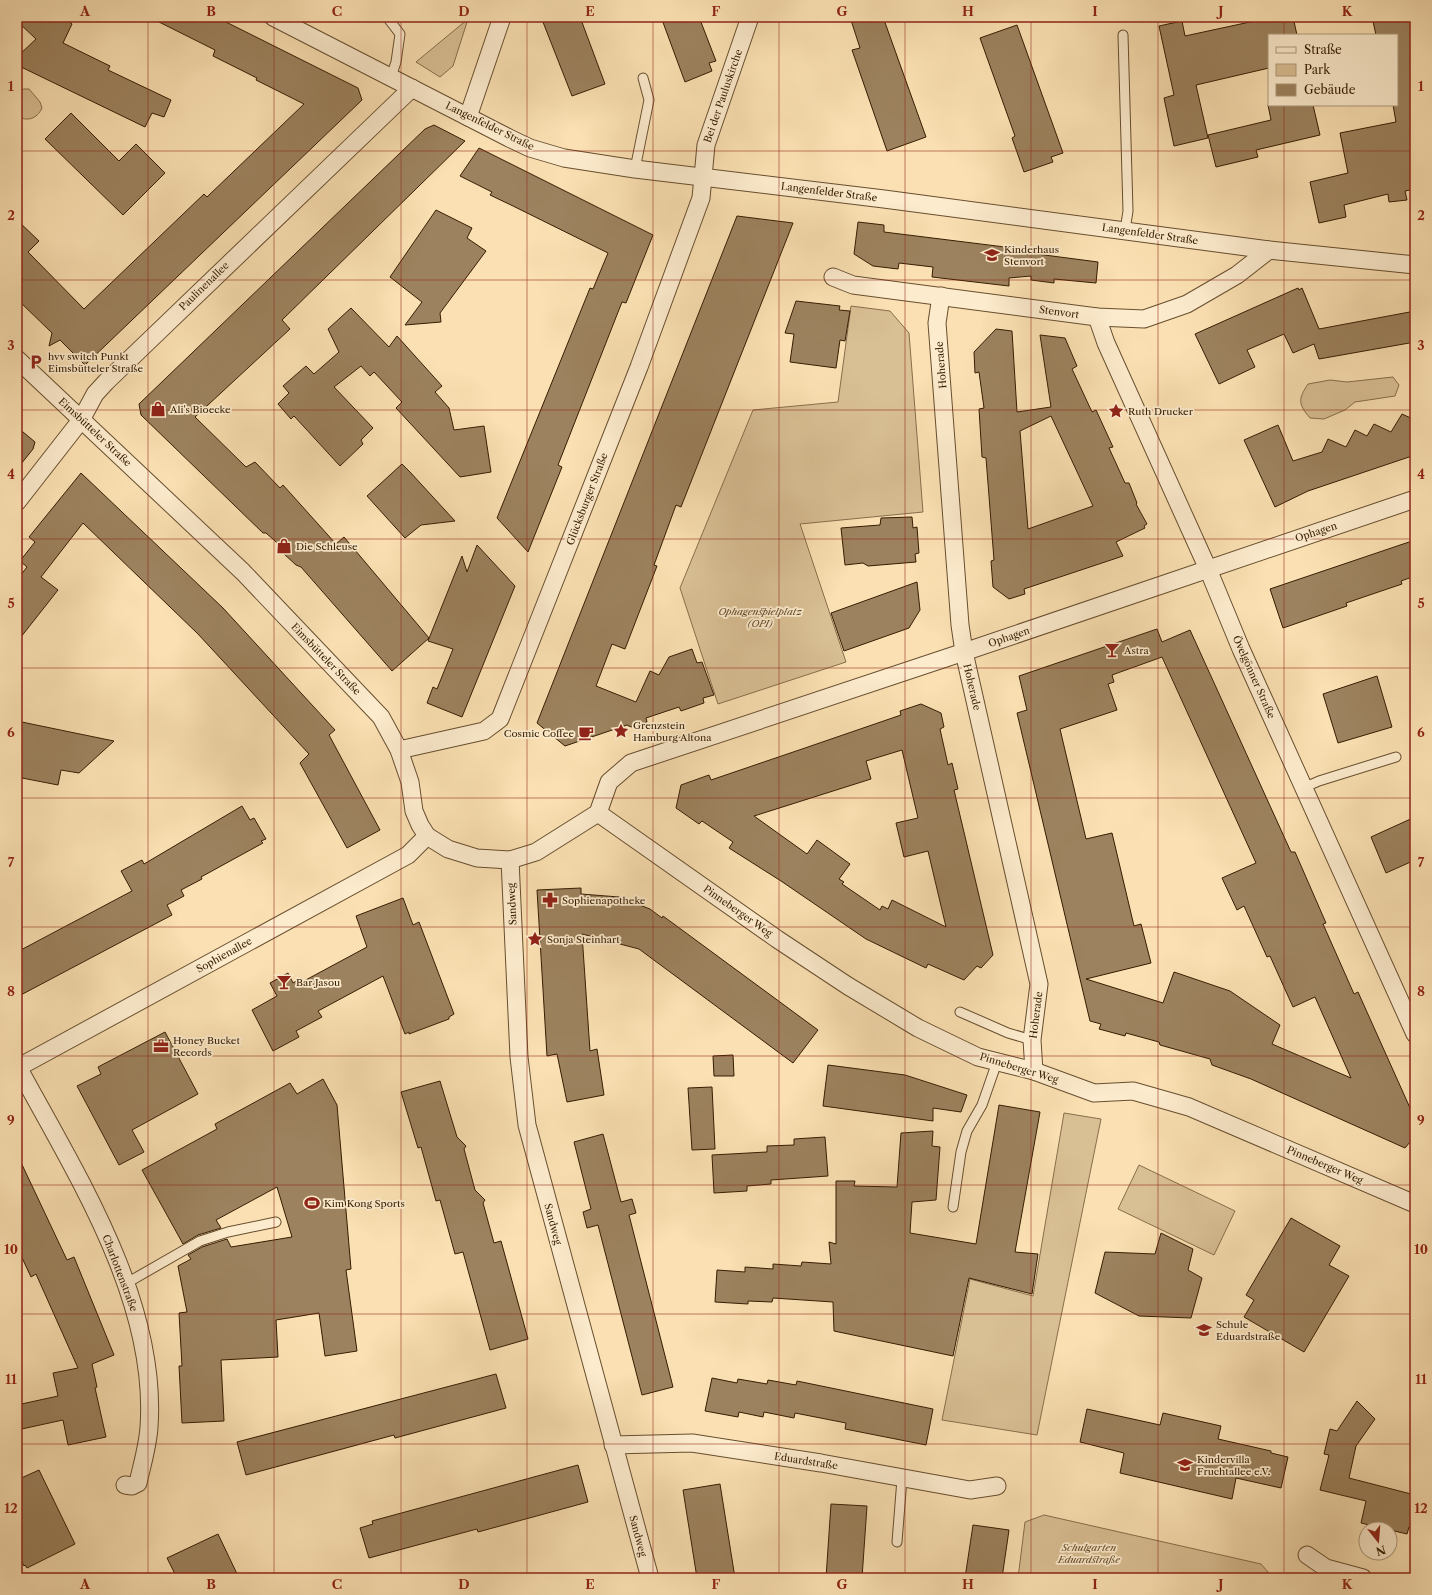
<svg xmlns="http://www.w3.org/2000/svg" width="1432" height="1595" font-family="'Libre Caslon Text',serif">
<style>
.green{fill:#d9bf94;stroke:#886e4b}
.building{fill:#9c825e;stroke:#361d02;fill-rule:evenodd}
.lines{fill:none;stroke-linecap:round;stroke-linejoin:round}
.service-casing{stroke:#674e2e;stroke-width:11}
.minor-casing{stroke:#674e2e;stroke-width:19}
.service{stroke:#fcebcd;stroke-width:9}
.minor{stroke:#fcebcd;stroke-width:17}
.grid{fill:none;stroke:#8f2418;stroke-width:1;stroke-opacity:0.55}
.labels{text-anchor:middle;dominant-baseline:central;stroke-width:3.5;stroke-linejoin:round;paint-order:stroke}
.street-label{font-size:10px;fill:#361d02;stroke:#fcebcd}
.poi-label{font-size:10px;fill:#361d02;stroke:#fcebcd;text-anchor:start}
.park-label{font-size:10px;font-style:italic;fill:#674e2e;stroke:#fcebcd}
.neatline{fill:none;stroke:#8f2418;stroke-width:1.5}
.grid-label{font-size:13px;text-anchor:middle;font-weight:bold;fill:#8f2418}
</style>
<rect width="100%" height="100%" fill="#fae0b2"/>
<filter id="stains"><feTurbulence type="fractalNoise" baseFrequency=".005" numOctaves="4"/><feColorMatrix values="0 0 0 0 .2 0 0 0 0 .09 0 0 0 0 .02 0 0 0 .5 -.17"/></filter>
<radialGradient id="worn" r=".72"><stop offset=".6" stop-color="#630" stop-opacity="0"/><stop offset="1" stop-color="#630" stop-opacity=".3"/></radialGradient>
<g class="green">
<path d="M468 19 453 66 440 77 416 62Z"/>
<path d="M24 89H29L40 102 42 108C37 119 27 122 17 116V92Z"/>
<path d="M851 306 890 311 909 333 923 512 800 524 846 662 718 704 680 588 753 410 838 402Z"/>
<path d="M1393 377 1399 385 1395 396 1355 402 1345 410 1324 419 1310 418C1298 404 1298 399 1308 384L1330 380 1347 382Z"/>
<path d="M1064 1113 1101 1119 1037 1435 942 1420 970 1279 1033 1296Z"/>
<path d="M1139 1165 1235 1211 1214 1255 1118 1209Z"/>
<path d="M1044 1515 1261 1564 1268 1572 1266 1578H1018L1025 1522Z"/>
</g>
<g class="building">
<path d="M17 17H64L72 24 63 43 110 66 108 70 171 100 164 117 152 113 145 127 17 65V57L36 39 17 21Z"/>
<path d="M149 17H216L358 88 362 100 85 365 60 340 49 346 52 333 17 299V220L39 241 28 252 84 309 204 194 207 197 304 104 256 80 257 78 213 56 215 50Z"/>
<path d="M541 17H580L605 84 572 96Z"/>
<path d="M661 17H699L716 61 709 63 712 71 685 82Z"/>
<path d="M850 17H883L926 137 887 151 852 50 860 48Z"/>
<path d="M1273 17H1293L1297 35H1269V68L1196 85 1208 138 1174 146 1164 98 1174 95 1159 26 1182 21 1185 36Z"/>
<path d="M1372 17H1415V189L1405 191 1407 200 1389 202 1388 194 1344 205 1346 217 1319 223 1310 182 1348 173 1340 133 1396 122 1393 105H1397V35H1376Z"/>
<path d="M1017 25 1063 153 1051 157 1053 162 1024 172 1012 138 1015 136 980 38Z"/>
<path d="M1268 105H1313L1320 135 1256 150 1258 157 1216 167 1208 135 1271 120Z"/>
<path d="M71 113 119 161 136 144 165 173 123 215 45 139Z"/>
<path d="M434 125 465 141 282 320 290 329 195 417 246 467 255 462 280 488 283 485 336 544 344 537 429 638 392 671 301 567 296 565 283 553 282 548 274 540 266 533H263L141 415 139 404 425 129Z"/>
<path d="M479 148 653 235 626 303 622 302 558 465 562 467 528 552 497 518 586 298 590 288 593 289 608 253 513 206 490 195 492 192 460 176Z"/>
<path d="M436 210 472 228 467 238 486 251 440 313 441 322 405 325 422 302 390 277Z"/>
<path d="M737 216 793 223 681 507 676 505 654 565 657 566 625 649 612 644 596 686 636 702 650 671 659 675 669 657 692 649 697 663 702 662 714 695 703 698 704 703 681 711 679 707 646 718 647 722 631 727 627 725 565 746 537 723Z"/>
<path d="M858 222 884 225V232L1029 250V253L1098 262 1096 283 1054 279V283L1031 280V276L1009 278V286L932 277 933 267 899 263 898 269 873 266 854 254Z"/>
<path d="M1298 288 1299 290 1302 288 1319 329 1415 311V342L1319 359 1314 344 1293 353 1284 334 1247 350 1255 367 1219 384 1195 334Z"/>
<path d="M796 301 840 306 839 310 850 311 845 341 840 340 836 368 790 362 794 334 785 333Z"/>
<path d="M351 308 389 347 397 336 442 386 435 392 449 408 454 430 484 426 491 472 460 477 396 408 402 402 374 372 370 376 361 366 334 387 373 428 361 440 363 444 340 466 294 416 291 419 278 404 289 393 283 386 306 366 314 374 339 352 328 329Z"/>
<path d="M996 329 1012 331 1017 412 1051 407 1040 335 1065 338 1077 366 1072 369 1092 412 1096 410 1113 447 1109 448 1125 483H1129L1137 503 1136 504 1147 524 1144 526 1145 528 1116 542 1123 556 1024 589 1025 594 1009 599 993 587 991 561 994 560 986 458 982 457 979 409 984 408 979 372 975 373 974 352ZM1051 416 1093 506 1028 529 1020 431Z"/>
<path d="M1402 414 1415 420V455L1308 491 1275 507 1244 440 1278 425 1293 461 1322 452 1328 439 1346 447 1355 430 1367 436 1374 424 1391 432Z"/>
<path d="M17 427 35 442 33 449 17 469Z"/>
<path d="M402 464 410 472 455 521 421 525 405 538 367 496Z"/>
<path d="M81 473 223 608 335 730 329 735 380 830 347 848 300 763 309 754 198 634 83 523 41 577 58 590 17 642V580L27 567 20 561 35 542 29 537Z"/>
<path d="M912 517 913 528 917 527 919 553 915 554 916 562 868 566 863 563 845 565 841 528 880 525 881 518Z"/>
<path d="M1415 540V576L1401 581 1402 584 1346 603 1347 606 1283 628 1270 589Z"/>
<path d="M477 545 515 586 462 717 427 703 433 687 437 689 453 649 428 641 462 556 467 572Z"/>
<path d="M917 582 920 610 909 628 844 651 831 613Z"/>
<path d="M1157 629 1162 642 1190 630 1286 841 1291 852H1295L1326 923 1323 924 1354 994 1358 992 1415 1119V1136L1405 1148 1251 1079 1212 1065 1210 1059 1160 1045 1159 1042 1126 1033 1125 1036 1099 1029 1101 1024 1090 1021 1017 713 1027 710 1019 676ZM1162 657 1256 863 1222 878 1237 910 1244 906 1267 957 1270 956 1293 1007 1315 997 1351 1078 1272 1044 1280 1025 1230 991 1174 972 1163 1003 1086 979 1151 963 1141 924 1134 926 1112 833 1086 839 1060 729 1117 710 1108 684 1114 682 1112 675Z"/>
<path d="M1377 676 1392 727 1338 743 1323 694Z"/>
<path d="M921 704 941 713 944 727 940 729 948 765 952 763 958 789 954 790 993 955 981 968 977 966 964 980 928 964 926 968 866 939 781 881 729 848 733 842 702 821 699 824 676 808 681 785 709 775 711 780 805 748 901 715 900 711ZM902 750 918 818 896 823 904 857 928 851 946 927 892 900 888 909 882 906 880 910 842 884 844 882 839 879 850 864 817 840 807 854 754 816 871 779 866 761Z"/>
<path d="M17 721 70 732 114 741 79 773 61 770 58 785 17 777Z"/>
<path d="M242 806 250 820 254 818 266 839 261 841 263 843 201 877 202 879 181 890 184 896 167 905 172 915 17 997V952L132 891 121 871 142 860 144 864Z"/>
<path d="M1415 817V860L1386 873 1371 837Z"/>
<path d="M581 888V894L619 897 650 909 662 918 663 916 818 1030 793 1063 639 949 582 934 590 1051 597 1049 604 1095 567 1102 557 1054 547 1056 537 890Z"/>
<path d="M403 898 413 925 419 922 454 1014 449 1017V1019L409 1034V1032L405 1034 383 976 318 1011 322 1017 296 1031 299 1037 273 1051 252 1010 277 996 270 983 288 973 293 983 301 978 302 982 367 947 356 916Z"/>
<path d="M165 1032 198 1094 132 1130 144 1152 119 1165 77 1086 101 1074 98 1067Z"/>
<path d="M733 1055 734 1076H714L713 1056Z"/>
<path d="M828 1065 905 1075 967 1095 961 1112 933 1108V1121L823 1106Z"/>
<path d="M323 1079 337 1105 351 1269 346 1270 357 1351 325 1356 319 1313 276 1320 278 1357 221 1360 224 1421 182 1423 179 1366H182L179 1313 187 1312 178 1266 191 1259 188 1255 202 1247 227 1239 231 1247 292 1237 277 1187 216 1220 221 1228 198 1235 183 1244 142 1170 217 1129 215 1124 290 1083 297 1094Z"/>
<path d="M440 1081 457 1137 466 1146 464 1149 475 1190 485 1200 483 1203 494 1243 501 1241 528 1339 490 1350 463 1252 455 1254 440 1200 436 1201 421 1147 418 1148 401 1092Z"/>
<path d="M712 1087 715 1149 692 1150 688 1088Z"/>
<path d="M999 1105 1040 1112 1015 1252 1038 1254 1032 1294 969 1278 953 1356 834 1331 833 1302 773 1298 772 1302 748 1301V1304L715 1302 717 1270 745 1272V1267L773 1269V1264L801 1266 802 1262 831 1264 829 1242 836 1244V1181H855L854 1186 897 1187 901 1133 933 1131 932 1146 940 1147 936 1200 912 1202 910 1233 976 1244Z"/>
<path d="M603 1134 621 1202 632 1199 636 1213 629 1215 673 1387 642 1395 598 1225 587 1228 583 1212 591 1209 574 1142Z"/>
<path d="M825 1137 828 1176 771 1180V1184L747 1186V1191L714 1193 712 1155 767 1152V1146L794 1145V1139Z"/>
<path d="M17 1154 67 1260 74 1257 114 1355 92 1364 97 1387 95 1388 106 1437 68 1445 63 1420 17 1430V1405L58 1396 53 1373 78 1368 36 1274 31 1277 17 1247Z"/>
<path d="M1291 1218 1340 1246 1329 1265 1349 1276 1304 1352 1244 1317 1254 1300 1246 1295Z"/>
<path d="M1161 1233 1193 1249 1188 1270 1202 1278 1191 1318 1139 1316 1095 1293 1105 1252 1155 1254Z"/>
<path d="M496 1374 506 1408 395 1438 394 1435 246 1475 237 1442Z"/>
<path d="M712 1378 737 1383 738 1379 767 1384 768 1380 796 1385 797 1381 933 1409 926 1445 845 1429 846 1423 795 1413 794 1418 764 1412 763 1417 739 1412 738 1417 705 1411Z"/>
<path d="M1357 1401 1375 1419 1356 1446 1349 1478 1415 1495V1528L1409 1527 1407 1534 1361 1523 1366 1501 1320 1490 1329 1455 1324 1454 1330 1429 1337 1431Z"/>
<path d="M1087 1409 1160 1425 1163 1413 1221 1426 1218 1439 1271 1451V1453L1288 1457 1281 1488 1236 1478 1232 1499 1120 1473 1124 1453 1080 1442Z"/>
<path d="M578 1465 588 1502 478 1532 477 1529 369 1558 360 1528 373 1524 372 1521Z"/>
<path d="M39 1470 75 1544 27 1568 25 1565 24 1566 17 1552V1480Z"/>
<path d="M720 1484 735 1578H697L683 1490Z"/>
<path d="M831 1504 867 1506 862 1578H826Z"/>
<path d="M973 1525 1009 1530 1002 1578H965Z"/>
<path d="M218 1534 239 1578H177L167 1558Z"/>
</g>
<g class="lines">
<g class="service-casing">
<g id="service">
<path d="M387 17 400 34 396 62 391 77"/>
<path d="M1123 35 1128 211 1125 230"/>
<path d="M635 169 649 100 643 78"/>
<path d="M1303 788 1319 781 1396 757"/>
<path d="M960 1012 1008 1033 1032 1040"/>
<path d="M953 1207 961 1152 967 1131 982 1105 997 1062"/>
<path d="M125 1284 200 1241 228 1232 276 1222"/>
<path d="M897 1542 902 1479"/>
</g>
</g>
<g class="minor-casing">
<g id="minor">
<path d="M273 17 509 138 530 148 564 158 635 169 884 199 1269 250 1415 265"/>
<path d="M468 117 502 17"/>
<path d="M833 277 853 285 1097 317 1144 319 1187 304 1237 275 1269 250"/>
<path d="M941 296 937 323 960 625 964 652 1039 984 1032 1040 1034 1071"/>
<path d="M1097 317 1106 343 1208 569 1241 649 1415 1034"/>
<path d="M17 359 243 572 381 717 399 750 410 782 414 811 420 825 427 836 448 849 477 858 510 860 536 852 598 813 609 782 631 763 964 652 1415 499"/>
<path d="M17 502 81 420 95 394 106 382 412 88"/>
<path d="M399 750 484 731 500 719 639 367 701 198 706 145 750 17"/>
<path d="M598 813 777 939 848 986 918 1028 978 1057 1034 1071 1094 1093 1133 1091 1189 1107 1415 1204"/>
<path d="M510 860 519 1057 527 1125 650 1578"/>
<path d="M18 1067C76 1174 158 1301 149 1427 148 1445 142 1465 138 1483L132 1486 125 1485"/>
<path d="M17 1068 408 855 427 836"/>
<path d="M613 1445 692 1443 821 1463 970 1490 997 1486"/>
<path d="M1307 1555 1326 1568 1363 1578"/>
</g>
</g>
<use href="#service" class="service"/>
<use href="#minor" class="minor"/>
</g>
<path class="grid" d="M148 17V1578M274 17V1578M401 17V1578M527 17V1578M653 17V1578M779 17V1578M905 17V1578M1031 17V1578M1158 17V1578M1284 17V35M1284 105V1578M17 151H1415M17 280H1415M17 410H1415M17 539H1415M17 668H1415M17 798H1415M17 927H1415M17 1056H1415M17 1185H1415M17 1314H1415M17 1444H1415"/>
<defs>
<g id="school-bare" transform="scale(1.2)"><path d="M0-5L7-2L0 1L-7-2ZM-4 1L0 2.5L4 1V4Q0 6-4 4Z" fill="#8f2418" stroke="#fcebcd" stroke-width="2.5" paint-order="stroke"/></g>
<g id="parking-bare" transform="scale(1.2)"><path d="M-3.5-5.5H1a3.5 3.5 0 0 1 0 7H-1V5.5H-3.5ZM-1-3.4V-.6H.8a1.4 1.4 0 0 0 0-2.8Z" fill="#8f2418" stroke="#fcebcd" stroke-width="2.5" paint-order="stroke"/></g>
<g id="shop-bare" transform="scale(1.2)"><path d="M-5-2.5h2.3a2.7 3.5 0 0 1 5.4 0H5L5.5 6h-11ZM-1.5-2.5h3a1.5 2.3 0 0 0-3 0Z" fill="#8f2418" stroke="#fcebcd" stroke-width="2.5" paint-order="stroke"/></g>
<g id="sight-bare" transform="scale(1.2)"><path d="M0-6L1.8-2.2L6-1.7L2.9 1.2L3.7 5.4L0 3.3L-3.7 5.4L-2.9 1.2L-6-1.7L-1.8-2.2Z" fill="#8f2418" stroke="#fcebcd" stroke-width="2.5" paint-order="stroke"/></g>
<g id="bar-bare" transform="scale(1.2)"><path d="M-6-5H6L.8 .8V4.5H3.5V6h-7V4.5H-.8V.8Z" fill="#8f2418" stroke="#fcebcd" stroke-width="2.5" paint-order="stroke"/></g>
<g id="cafe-bare" transform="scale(1.2)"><path d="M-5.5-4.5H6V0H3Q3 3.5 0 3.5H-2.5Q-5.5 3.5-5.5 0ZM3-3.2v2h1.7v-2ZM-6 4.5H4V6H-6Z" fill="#8f2418" stroke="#fcebcd" stroke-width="2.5" paint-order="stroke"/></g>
<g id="pharmacy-bare" transform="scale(1.2)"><path d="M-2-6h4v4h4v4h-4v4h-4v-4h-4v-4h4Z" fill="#8f2418" stroke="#fcebcd" stroke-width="2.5" paint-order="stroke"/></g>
<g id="office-bare" transform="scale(1.2)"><path d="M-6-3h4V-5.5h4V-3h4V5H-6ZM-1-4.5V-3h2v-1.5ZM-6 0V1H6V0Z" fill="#8f2418" stroke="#fcebcd" stroke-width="2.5" paint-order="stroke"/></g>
<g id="stadium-bare" transform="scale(1.2)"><path d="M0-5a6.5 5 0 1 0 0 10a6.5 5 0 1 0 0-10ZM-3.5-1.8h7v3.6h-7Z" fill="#8f2418" stroke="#fcebcd" stroke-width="2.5" paint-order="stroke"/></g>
</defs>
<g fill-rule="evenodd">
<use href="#school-bare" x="992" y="255"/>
<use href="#parking-bare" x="36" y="362"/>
<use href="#shop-bare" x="158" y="409"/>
<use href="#sight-bare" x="1116" y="411"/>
<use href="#shop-bare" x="284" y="546"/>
<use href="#bar-bare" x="1112" y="650"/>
<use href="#sight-bare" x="621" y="731"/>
<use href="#cafe-bare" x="586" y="733"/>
<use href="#pharmacy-bare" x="550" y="900"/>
<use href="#sight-bare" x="535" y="939"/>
<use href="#bar-bare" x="284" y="982"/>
<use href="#office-bare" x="161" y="1046"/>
<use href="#stadium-bare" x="312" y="1203"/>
<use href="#school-bare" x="1204" y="1330"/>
<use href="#school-bare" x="1185" y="1465"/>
</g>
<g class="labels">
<g class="street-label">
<text transform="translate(723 96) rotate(-71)">Bei der Pauluskirche</text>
<text transform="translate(490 126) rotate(26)">Langenfelder Straße</text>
<text transform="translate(829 192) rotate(7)">Langenfelder Straße</text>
<text transform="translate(1150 234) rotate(8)">Langenfelder Straße</text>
<text transform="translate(204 286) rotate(-44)">Paulinenallee</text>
<text transform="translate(1059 312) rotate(8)">Stenvort</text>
<text transform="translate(941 365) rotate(-95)">Hoherade</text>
<text transform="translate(95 432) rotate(43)">Eimsbütteler Straße</text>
<text transform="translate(587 499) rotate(-69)">Glücksburger Straße</text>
<text transform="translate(1316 532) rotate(-18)">Ophagen</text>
<text transform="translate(1009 637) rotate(-19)">Ophagen</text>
<text transform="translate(326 659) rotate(46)">Eimsbütteler Straße</text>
<text transform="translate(1254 677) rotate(66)">Övelgönner Straße</text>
<text transform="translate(972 687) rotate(77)">Hoherade</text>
<text transform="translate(512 904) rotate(-93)">Sandweg</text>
<text transform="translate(738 911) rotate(35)">Pinneberger Weg</text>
<text transform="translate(224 955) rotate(-29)">Sophienallee</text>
<text transform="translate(1036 1015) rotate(-83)">Hoherade</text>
<text transform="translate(1019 1068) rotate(17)">Pinneberger Weg</text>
<text transform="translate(1325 1165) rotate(23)">Pinneberger Weg</text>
<text transform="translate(553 1224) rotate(75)">Sandweg</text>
<text transform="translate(120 1273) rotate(69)">Charlottenstraße</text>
<text transform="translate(806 1461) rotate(9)">Eduardstraße</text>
<text transform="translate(638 1536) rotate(75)">Sandweg</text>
</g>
<g class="poi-label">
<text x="1004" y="249">Kinderhaus<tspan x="1004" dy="12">Stenvort</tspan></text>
<text x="48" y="356">hvv switch Punkt<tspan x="48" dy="12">Eimsbütteler Straße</tspan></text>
<text x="170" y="409">Ali's Bioecke</text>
<text x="1128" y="411">Ruth Drucker</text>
<text x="296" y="546">Die Schleuse</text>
<text x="1124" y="650">Astra</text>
<text x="633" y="725">Grenzstein<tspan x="633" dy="12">Hamburg Altona</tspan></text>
<text x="574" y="733" text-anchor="end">Cosmic Coffee</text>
<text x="562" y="900">Sophienapotheke</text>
<text x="547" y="939">Sonja Steinhart</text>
<text x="296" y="982">Bar Jasou</text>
<text x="173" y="1040">Honey Bucket<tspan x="173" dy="12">Records</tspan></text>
<text x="324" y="1203">Kim Kong Sports</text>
<text x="1216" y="1324">Schule<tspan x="1216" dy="12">Eduardstraße</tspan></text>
<text x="1197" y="1459">Kindervilla<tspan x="1197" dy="12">Fruchtallee e.V.</tspan></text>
</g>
<g class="park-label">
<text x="760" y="611">Ophagenspielplatz<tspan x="760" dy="12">(OPI)</tspan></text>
<text x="1089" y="1547">Schulgarten<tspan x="1089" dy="12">Eduardstraße</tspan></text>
</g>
</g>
<rect width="1432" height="1595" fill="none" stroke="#fae0b2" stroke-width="44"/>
<rect x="1268" y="34" width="130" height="72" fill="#fcebcd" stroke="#ad997c"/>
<rect x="1276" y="47" width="20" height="6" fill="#fcebcd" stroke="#ad997c"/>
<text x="1304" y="54" font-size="12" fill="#361d02">Straße</text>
<rect x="1276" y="64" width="20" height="12" fill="#d9bf94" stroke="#ad997c"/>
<text x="1304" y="74" font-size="12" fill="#361d02">Park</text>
<rect x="1276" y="84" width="20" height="12" fill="#9c825e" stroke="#ad997c"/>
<text x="1304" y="94" font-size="12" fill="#361d02">Gebäude</text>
<g transform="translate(1378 1541) rotate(163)"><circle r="19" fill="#fcebcd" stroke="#ad997c"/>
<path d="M0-3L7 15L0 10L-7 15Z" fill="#8f2418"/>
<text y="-6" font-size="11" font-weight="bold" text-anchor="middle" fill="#361d02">N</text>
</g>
<rect x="22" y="22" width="1388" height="1551" class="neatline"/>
<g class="grid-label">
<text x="85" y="16">A</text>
<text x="211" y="16">B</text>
<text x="337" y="16">C</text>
<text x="464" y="16">D</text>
<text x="590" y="16">E</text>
<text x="716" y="16">F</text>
<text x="842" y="16">G</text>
<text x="968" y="16">H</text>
<text x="1095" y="16">I</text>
<text x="1221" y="16">J</text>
<text x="1347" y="16">K</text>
<text x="11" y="91">1</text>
<text x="1421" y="91">1</text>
<text x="11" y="220">2</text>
<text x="1421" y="220">2</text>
<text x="11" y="350">3</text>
<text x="1421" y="350">3</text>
<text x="11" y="479">4</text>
<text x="1421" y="479">4</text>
<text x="11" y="608">5</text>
<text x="1421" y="608">5</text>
<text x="11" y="737">6</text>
<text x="1421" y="737">6</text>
<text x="11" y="867">7</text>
<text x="1421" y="867">7</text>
<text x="11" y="996">8</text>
<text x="1421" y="996">8</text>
<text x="11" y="1125">9</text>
<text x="1421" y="1125">9</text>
<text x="11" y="1254">10</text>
<text x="1421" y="1254">10</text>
<text x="11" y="1384">11</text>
<text x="1421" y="1384">11</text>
<text x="11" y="1513">12</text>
<text x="1421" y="1513">12</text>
<text x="85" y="1589">A</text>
<text x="211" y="1589">B</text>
<text x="337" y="1589">C</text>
<text x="464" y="1589">D</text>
<text x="590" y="1589">E</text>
<text x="716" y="1589">F</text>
<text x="842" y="1589">G</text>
<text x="968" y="1589">H</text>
<text x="1095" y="1589">I</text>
<text x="1221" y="1589">J</text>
<text x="1347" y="1589">K</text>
</g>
<rect width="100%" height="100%" filter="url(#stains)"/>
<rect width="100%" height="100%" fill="url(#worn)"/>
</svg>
